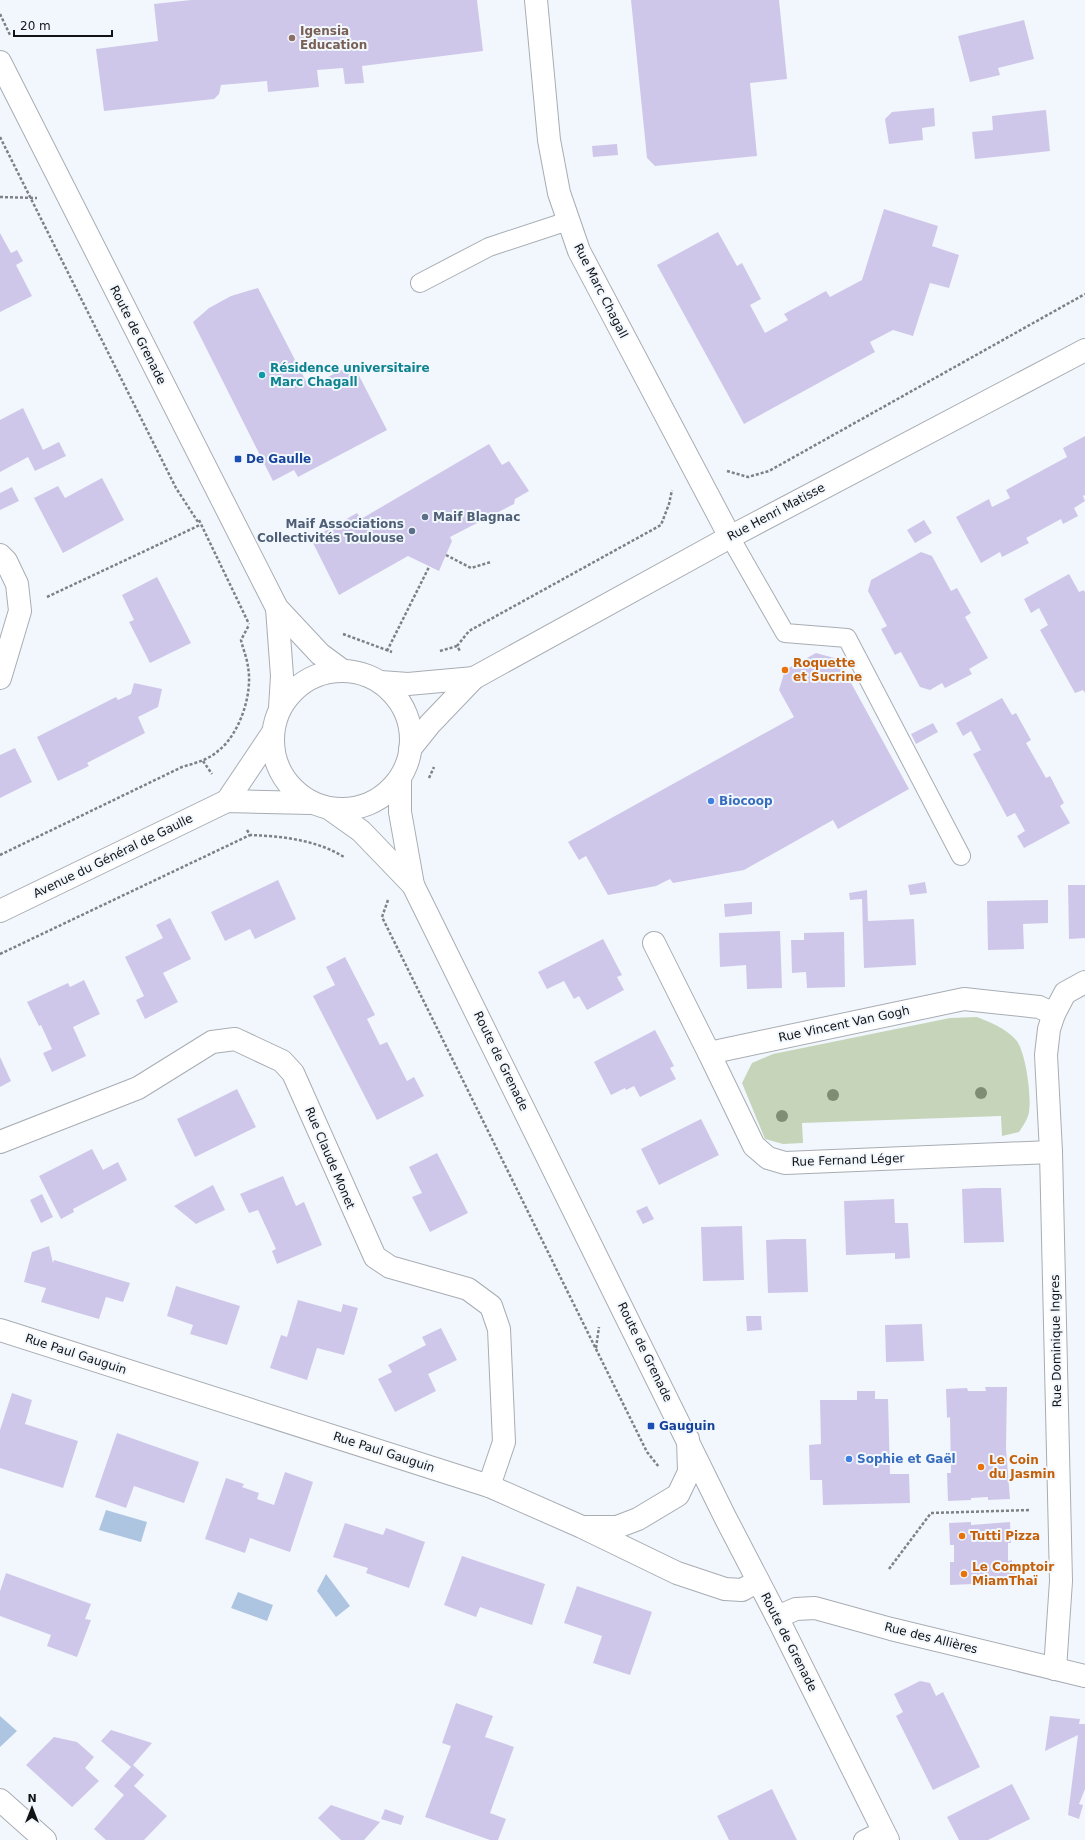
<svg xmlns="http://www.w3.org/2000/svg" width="1085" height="1840" font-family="'DejaVu Sans',sans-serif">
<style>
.green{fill:#c6d5ba}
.water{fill:#aec5e2}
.building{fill:#cfc7e9}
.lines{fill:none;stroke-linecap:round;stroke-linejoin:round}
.service-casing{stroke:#a8adb3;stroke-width:20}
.minor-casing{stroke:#a8adb3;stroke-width:24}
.tertiary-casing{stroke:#a8adb3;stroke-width:24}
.secondary-casing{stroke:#a8adb3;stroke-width:24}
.path{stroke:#7d8184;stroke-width:2.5;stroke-dasharray:3 2;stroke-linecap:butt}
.service{stroke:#fff;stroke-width:18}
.minor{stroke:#fff;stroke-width:22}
.tertiary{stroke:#fff;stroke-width:22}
.secondary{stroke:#fff;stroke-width:22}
.tree{fill:#7e8d74}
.education-dot{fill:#8d6e63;stroke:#f1f7fd;stroke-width:1.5}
.culture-dot{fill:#0f9aa8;stroke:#f1f7fd;stroke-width:1.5}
.transit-dot{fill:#1a4fb4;stroke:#f1f7fd;stroke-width:1.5}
.service-dot{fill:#5c6f8a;stroke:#f1f7fd;stroke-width:1.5}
.food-dot{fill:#e8710a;stroke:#f1f7fd;stroke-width:1.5}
.shop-dot{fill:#3f7fe0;stroke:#f1f7fd;stroke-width:1.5}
.labels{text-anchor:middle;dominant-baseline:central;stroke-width:4;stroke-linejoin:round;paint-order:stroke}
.education-label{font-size:12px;font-weight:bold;fill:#785e54;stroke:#f1f7fd;text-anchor:start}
.street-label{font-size:12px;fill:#111315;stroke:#f1f7fd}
.culture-label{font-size:12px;font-weight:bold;fill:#0d838f;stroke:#f1f7fd;text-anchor:start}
.transit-label{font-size:12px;font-weight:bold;fill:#164399;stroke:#f1f7fd;text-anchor:start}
.service-label{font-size:12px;font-weight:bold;fill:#4e5e75;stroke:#f1f7fd;text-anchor:start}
.food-label{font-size:12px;font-weight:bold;fill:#c56008;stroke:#f1f7fd;text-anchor:start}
.shop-label{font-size:12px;font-weight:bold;fill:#366cbe;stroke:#f1f7fd;text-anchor:start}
</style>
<rect width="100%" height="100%" fill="#f1f7fd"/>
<path class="green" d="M977 1017C992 1023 1005 1028 1016 1040 1026 1051 1033 1103 1028 1116 1026 1122 1022 1127 1019 1132L1002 1136 1001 1116 802 1123 803 1143 783 1144 765 1139 742 1083 752 1063 773 1054 950 1018Z"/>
<g class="water">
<path d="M106 1510 147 1522 141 1542 99 1530Z"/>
<path d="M326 1574 350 1606 336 1617 317 1591Z"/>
<path d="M238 1592 273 1605 267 1621 231 1608Z"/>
<path d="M0 1716 17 1731 0 1747Z"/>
</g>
<g class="building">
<path d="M191 0H477L483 51 362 66 364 83 345 84 343 68 317 70 319 87 268 92 267 81 221 85 219 94 214 99 104 111 96 49 158 41 154 4Z"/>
<path d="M631 0H779L787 79 750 83 757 156 655 166 647 158Z"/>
<path d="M1024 20 1034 59 998 68 1000 75 970 82 958 36Z"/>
<path d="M934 108 935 126 922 128 923 140 889 144 885 119 892 112Z"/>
<path d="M1046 110 1050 151 975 159 972 132 993 130 992 116Z"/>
<path d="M617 144 618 155 593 157 592 146Z"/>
<path d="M884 209 938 226 932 246 959 255 949 288 930 283 913 336 893 330 870 342 875 352 744 424 657 265 718 232 737 266 742 263 761 299 750 305 765 333 788 320 784 314 826 291 830 297 862 280Z"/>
<path d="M0 233 11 253 17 250 23 261 16 265 32 296 0 312Z"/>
<path d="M258 288 309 387 353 364 387 430 298 477 294 470 273 481 193 322 209 308 231 296Z"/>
<path d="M23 408 43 450 59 442 66 456 35 471 28 457 0 472V420Z"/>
<path d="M1085 436V495L1083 496 1085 501 1074 508 1078 516 1063 524 1061 519 1026 538 1029 543 1002 557 1000 552 981 563 956 517 989 499 992 507 1010 498 1006 490 1067 457 1063 448Z"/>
<path d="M489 444 502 465 509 461 529 491 515 499 514 504 450 537 452 541 439 571 408 556 339 595 311 539 357 513 361 519Z"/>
<path d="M102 478 124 520 63 553 34 498 58 486 65 498Z"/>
<path d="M12 487 19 501 0 510V493Z"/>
<path d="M924 520 932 533 915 543 907 530Z"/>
<path d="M921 552 932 556 951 591 957 588 971 613 965 617 988 658 969 669 972 674 945 688 942 683 930 690 920 687 901 652 895 655 881 629 887 626 868 591 871 580Z"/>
<path d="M1069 574 1079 592 1084 590 1085 593V693L1083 690 1075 693 1040 630 1048 625 1039 608 1031 613 1024 599Z"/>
<path d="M157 577 191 643 150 663 129 622 134 620 122 595Z"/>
<path d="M816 653 838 659 909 789 838 829 833 820 744 870 673 883 670 879 656 886 608 895 586 856 579 860 568 842 794 717 779 690 785 670Z"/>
<path d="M134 683 162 689 158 707 138 717 145 733 87 763 89 766 58 781 37 737 116 697 118 700 131 694Z"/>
<path d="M1002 698 1012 715 1016 713 1031 740 1026 743 1046 778 1050 776 1064 803 1060 806 1070 823 1024 848 1017 836 1025 831 1015 813 1007 817 973 754 981 750 971 731 963 736 956 723Z"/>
<path d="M933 723 938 732 916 744 911 734Z"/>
<path d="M15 748 32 782 0 798V755Z"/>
<path d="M278 880 296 919 255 939 250 929 225 941 211 912Z"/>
<path d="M925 882 927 893 910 895 908 885Z"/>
<path d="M1068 885H1085V938L1069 939Z"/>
<path d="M867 890 868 921 914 919 916 965 864 968 862 899 850 900 849 893Z"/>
<path d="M1048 900V923L1023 924 1024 949 988 950 987 901Z"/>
<path d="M752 902V914L725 917 724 904Z"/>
<path d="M170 918 191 959 163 973 178 1002 145 1019 136 1000 144 996 125 957 163 938 156 925Z"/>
<path d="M780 931 782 988 747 989 746 965 720 967 719 933Z"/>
<path d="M844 932 845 987 807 988 806 972 792 973 791 940H804V933Z"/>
<path d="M603 939 622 975 617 977 624 990 587 1010 579 996 574 999 564 981 547 989 538 972Z"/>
<path d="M345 957 375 1015 367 1019 380 1045 387 1042 407 1081 414 1077 424 1096 377 1120 313 996 335 985 326 967Z"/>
<path d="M84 980 100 1014 73 1027 86 1056 52 1072 43 1053 52 1049 41 1025 39 1026 27 1002 68 983 70 987Z"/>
<path d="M655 1030 674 1066 670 1068 676 1079 640 1097 634 1086 626 1090 625 1088 611 1095 594 1062Z"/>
<path d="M0 1057 11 1081 0 1087Z"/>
<path d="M237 1089 256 1127 195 1157 177 1119Z"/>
<path d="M701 1119 719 1155 659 1185 641 1149Z"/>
<path d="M92 1149 103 1170 118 1162 127 1180 73 1209 74 1212 61 1219 39 1176Z"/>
<path d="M437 1153 468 1213 430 1232 412 1197 422 1193 409 1167Z"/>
<path d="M283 1176 296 1206 304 1202 322 1245 277 1264 272 1251 276 1249 258 1210 249 1213 240 1194Z"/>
<path d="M213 1185 225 1210 196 1224 174 1206Z"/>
<path d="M981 1188H1001L1004 1242 964 1243 962 1189Z"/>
<path d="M42 1194 53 1217 41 1223 30 1200Z"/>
<path d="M894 1199 895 1223H908L910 1258 895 1259V1253L846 1255 844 1201Z"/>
<path d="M647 1206 654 1219 643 1224 636 1211Z"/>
<path d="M742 1226 744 1280 703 1281 701 1227Z"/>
<path d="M785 1239H806L808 1292 768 1293 766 1240Z"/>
<path d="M49 1246 53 1263 54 1260 130 1283 123 1302 106 1297 99 1319 41 1302 46 1288 24 1282 32 1252Z"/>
<path d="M176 1286 240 1306 227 1345 190 1334 193 1325 167 1316Z"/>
<path d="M298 1300 341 1312 343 1304 358 1308 344 1355 317 1348 307 1380 270 1368 281 1335 287 1337Z"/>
<path d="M746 1316H761L762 1330 747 1331Z"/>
<path d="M922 1324 924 1361 886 1362 885 1325Z"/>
<path d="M441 1328 457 1360 428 1374 436 1391 395 1412 378 1379 392 1372 388 1365 426 1345 422 1337Z"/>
<path d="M985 1387H1007L1006 1448 1010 1499 988 1500V1497L971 1498V1500L948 1501 947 1473H951L950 1417 947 1418 946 1389 967 1388 968 1391H986Z"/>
<path d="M857 1391H875V1399H888L890 1474H909L910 1503 823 1505 822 1480H810L809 1445 821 1444 820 1400H857Z"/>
<path d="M12 1393 32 1400 25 1424 78 1441 63 1488 0 1468V1430Z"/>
<path d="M117 1433 199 1462 184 1503 134 1486 126 1508 95 1497Z"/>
<path d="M285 1472 313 1482 290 1552 250 1538 245 1553 205 1539 226 1478 244 1484 242 1487 259 1493 257 1499 274 1505Z"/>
<path d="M971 1522V1525L1010 1522 1011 1543H1008V1561L1012 1560V1563H1014L1015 1576H1012V1582L991 1583 990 1580 973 1581V1584L950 1585V1562H954V1545H950L949 1523Z"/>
<path d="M345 1523 383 1535 386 1528 425 1542 409 1588 366 1573 368 1568 333 1557Z"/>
<path d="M462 1556 545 1584 532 1625 480 1607 476 1617 444 1605Z"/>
<path d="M6 1573 91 1604 85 1619 91 1620 77 1657 47 1646 51 1635 0 1616V1591Z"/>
<path d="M577 1586 652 1612 630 1675 593 1663 602 1636 564 1623Z"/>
<path d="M920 1681 930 1683 936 1696 943 1692 980 1767 933 1790 896 1716 903 1712 894 1694Z"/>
<path d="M456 1703 493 1716 485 1737 514 1747 490 1813 506 1819 498 1840H490L425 1817 451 1746 442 1743Z"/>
<path d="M1050 1716 1080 1719 1079 1724H1085V1789L1079 1804 1083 1805 1079 1819 1068 1815 1078 1735 1045 1751Z"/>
<path d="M111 1730 152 1743 133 1765 144 1775 134 1786 167 1816 144 1840H106L94 1829 124 1795 114 1786 131 1767 101 1741Z"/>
<path d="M54 1737 77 1742 94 1757 85 1768 99 1781 72 1807 26 1765Z"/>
<path d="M1012 1784 1030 1819 988 1840H959L947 1817Z"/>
<path d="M772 1789 797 1840H729L717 1816Z"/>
<path d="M331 1805 380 1822 364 1840H341L318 1818Z"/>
<path d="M385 1809 404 1816 401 1825 381 1819Z"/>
</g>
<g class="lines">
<g class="service-casing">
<g id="service">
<path d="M420 283 489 247 568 221"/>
<path d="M730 537 785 633 847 638 961 856"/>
<path d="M863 1840 883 1830"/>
</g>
</g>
<g class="minor-casing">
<g id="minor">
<path d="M536 0 549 140 559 193 579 251 730 537"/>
<path d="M0 555 6 561 17 584 20 611 0 678"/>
<path d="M380 682 408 684 474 678"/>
<path d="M410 749 430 724 474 678 730 537 1085 350"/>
<path d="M654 943 709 1053 964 999 1039 1007 1054 1014 1065 993 1085 982"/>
<path d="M1054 1014 1049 1029 1046 1055 1051 1152 1061 1581 1055 1669"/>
<path d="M709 1053 754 1146 768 1158 785 1163 1051 1152"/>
<path d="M0 1142 138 1088 212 1042 235 1039 282 1061 293 1073 375 1257 390 1267 468 1289 491 1306 499 1329 504 1442 489 1486"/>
<path d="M0 1330 489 1486 582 1527 677 1573 725 1589 742 1590 758 1581"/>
<path d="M587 1527H617L638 1519 678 1495 689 1472 688 1439"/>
<path d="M777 1617 796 1609 815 1608 891 1629 1085 1676"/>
<path d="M0 1800 45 1840"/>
</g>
</g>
<g class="tertiary-casing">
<g id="tertiary">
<path d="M227 801 272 734"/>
<path d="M0 911 227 801 311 803"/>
</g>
</g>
<g class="secondary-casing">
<g id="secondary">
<path d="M0 62 277 608 320 654 343 671"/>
<path d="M277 608 282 676 280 708"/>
<circle cx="342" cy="740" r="69"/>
<path d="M400 779V812L413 885 725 1517 777 1617 888 1840"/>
<path d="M330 809 361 831 413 885"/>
</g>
</g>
<g class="path">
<path d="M0 14 10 35"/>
<path d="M0 137 176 488 198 522"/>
<path d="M0 197 37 198"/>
<path d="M727 471 748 477 769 471 1085 294"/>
<path d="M199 520 249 624"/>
<path d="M446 555 471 568 491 562"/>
<path d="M47 597 200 525"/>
<path d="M343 634 392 652"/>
<path d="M457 646 469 631 661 525 669 504 672 490"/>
<path d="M387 651 429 567"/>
<path d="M440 651 457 646 460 651"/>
<path d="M203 761 212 774"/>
<path d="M429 778 434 767"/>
<path d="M247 830 250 835C281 836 317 840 344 857"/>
<path d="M0 855 182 767C195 763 208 760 218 751 240 734 253 693 248 667 247 658 243 649 241 640L249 625"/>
<path d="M388 900 382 917 647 1452 659 1467"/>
<path d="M0 954 250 835"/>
<path d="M596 1348 599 1327"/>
<path d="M889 1569 931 1513 1031 1510"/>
</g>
<use href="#service" class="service"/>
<use href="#minor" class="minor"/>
<use href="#tertiary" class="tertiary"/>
<use href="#secondary" class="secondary"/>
</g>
<g class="tree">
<circle cx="981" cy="1093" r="6"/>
<circle cx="833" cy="1095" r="6"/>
<circle cx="782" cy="1116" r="6"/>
</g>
<circle class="education-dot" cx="292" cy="38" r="4"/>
<circle class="culture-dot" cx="262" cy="375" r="4"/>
<g class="transit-dot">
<rect x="234" y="455" width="8" height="8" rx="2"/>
<rect x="647" y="1422" width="8" height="8" rx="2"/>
</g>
<g class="service-dot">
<circle cx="425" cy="517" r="4"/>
<circle cx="412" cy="531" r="4"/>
</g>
<g class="food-dot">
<circle cx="785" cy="670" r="4"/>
<circle cx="981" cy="1467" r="4"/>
<circle cx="962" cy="1536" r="4"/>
<circle cx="964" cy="1574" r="4"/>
</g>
<g class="shop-dot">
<circle cx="711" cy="801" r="4"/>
<circle cx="849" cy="1459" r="4"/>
</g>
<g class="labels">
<g class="education-label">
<text x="300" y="31">Igensia<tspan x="300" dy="14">Education</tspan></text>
</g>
<g class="street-label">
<text transform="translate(601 291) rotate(63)">Rue Marc Chagall</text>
<text transform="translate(138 335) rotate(63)">Route de Grenade</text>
<text transform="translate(776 512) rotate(-28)">Rue Henri Matisse</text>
<text transform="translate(113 856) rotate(-26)">Avenue du Général de Gaulle</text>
<text transform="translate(844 1024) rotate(-12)">Rue Vincent Van Gogh</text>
<text transform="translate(501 1061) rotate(64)">Route de Grenade</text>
<text transform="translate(330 1158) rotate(67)">Rue Claude Monet</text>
<text transform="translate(848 1160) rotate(-2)">Rue Fernand Léger</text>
<text transform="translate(1056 1341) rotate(-91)">Rue Dominique Ingres</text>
<text transform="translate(645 1352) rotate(64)">Route de Grenade</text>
<text transform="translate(76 1354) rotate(18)">Rue Paul Gauguin</text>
<text transform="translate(384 1452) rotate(18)">Rue Paul Gauguin</text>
<text transform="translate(931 1638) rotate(14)">Rue des Allières</text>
<text transform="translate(789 1642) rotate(63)">Route de Grenade</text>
</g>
<g class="culture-label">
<text x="270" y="368">Résidence universitaire<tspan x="270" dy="14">Marc Chagall</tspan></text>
</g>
<g class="transit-label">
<text x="246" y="459">De Gaulle</text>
<text x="659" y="1426">Gauguin</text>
</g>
<g class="service-label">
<text x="433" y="517">Maif Blagnac</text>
<text x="404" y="524" text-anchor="end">Maif Associations<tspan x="404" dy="14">Collectivités Toulouse</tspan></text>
</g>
<g class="food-label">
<text x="793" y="663">Roquette<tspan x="793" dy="14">et Sucrine</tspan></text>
<text x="989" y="1460">Le Coin<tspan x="989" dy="14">du Jasmin</tspan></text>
<text x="970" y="1536">Tutti Pizza</text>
<text x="972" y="1567">Le Comptoir<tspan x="972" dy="14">MiamThaï</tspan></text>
</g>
<g class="shop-label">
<text x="719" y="801">Biocoop</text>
<text x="857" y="1459">Sophie et Gaël</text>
</g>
</g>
<g transform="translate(32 1808)" stroke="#f1f7fd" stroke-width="3" paint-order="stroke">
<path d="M0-3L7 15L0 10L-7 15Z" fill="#111315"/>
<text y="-6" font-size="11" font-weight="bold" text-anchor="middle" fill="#111315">N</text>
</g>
<path d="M14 30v6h98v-6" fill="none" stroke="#111315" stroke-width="2"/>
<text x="20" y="30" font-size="12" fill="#111315" stroke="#f1f7fd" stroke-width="3" paint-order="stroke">20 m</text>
</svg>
